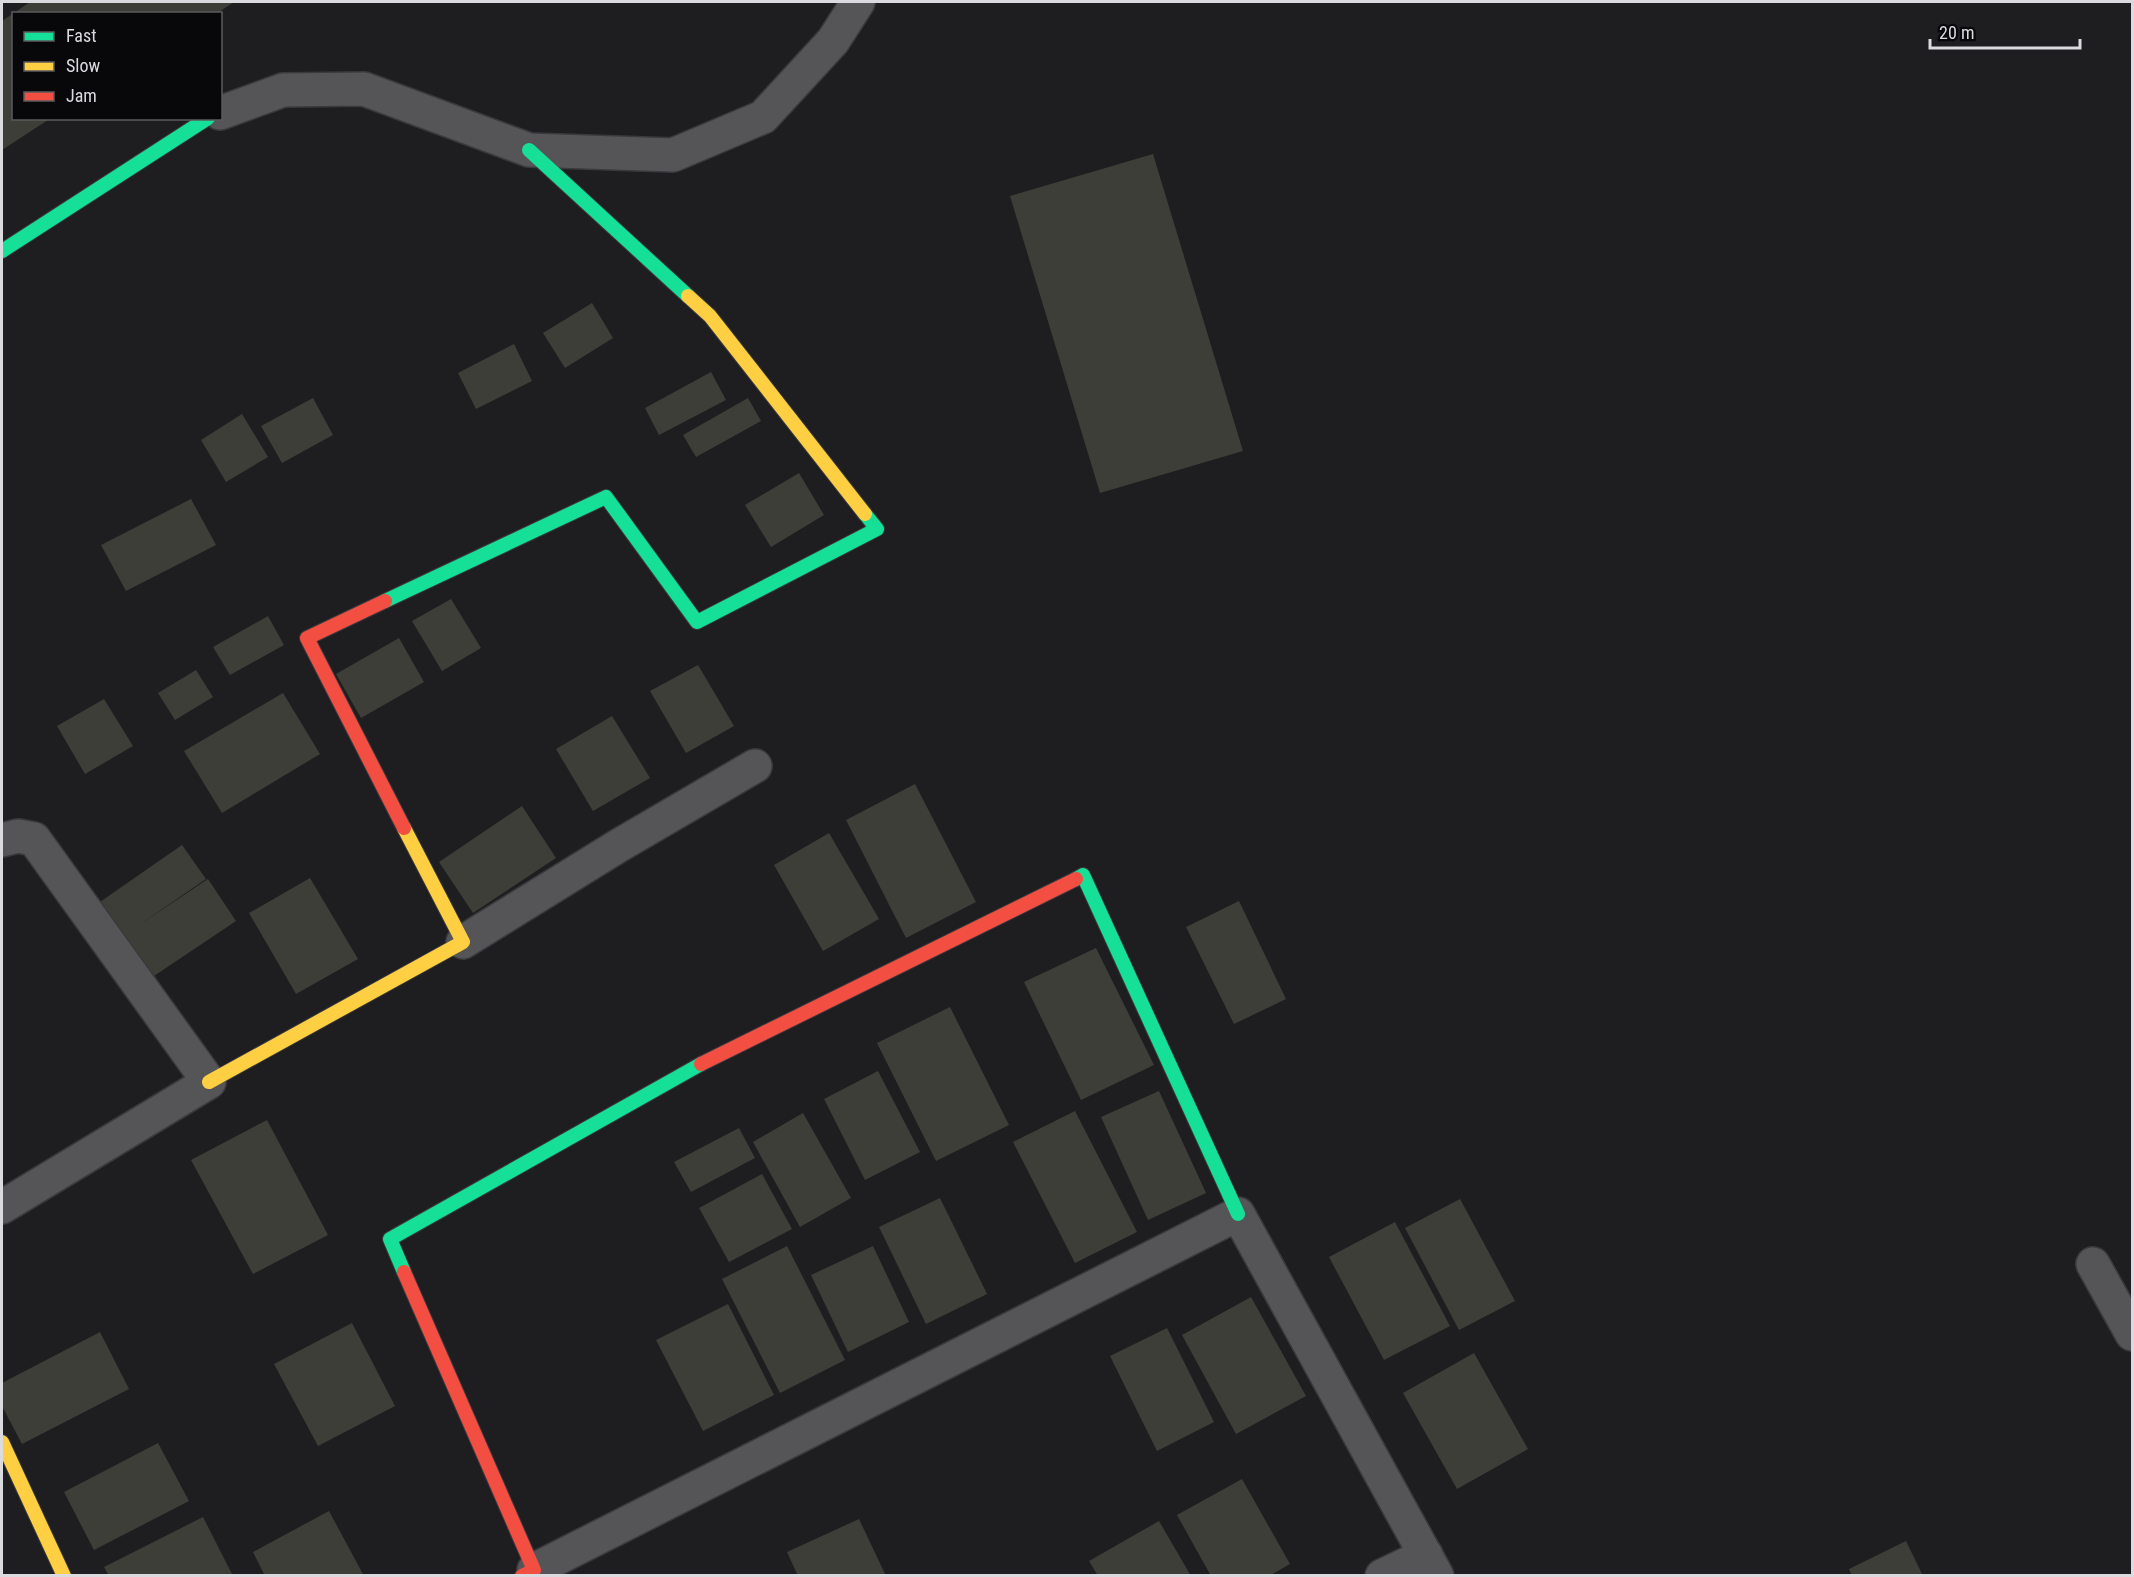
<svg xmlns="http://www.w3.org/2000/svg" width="2134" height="1577" font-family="'Roboto Condensed',sans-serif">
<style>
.building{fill:#3e3e39}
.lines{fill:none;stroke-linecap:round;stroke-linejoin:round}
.street-casing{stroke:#3a393c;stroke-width:36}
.fast-casing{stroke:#3a393c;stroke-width:16}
.slow-casing{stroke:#3a393c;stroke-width:16}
.jam-casing{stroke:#3a393c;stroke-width:16}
.street{stroke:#555457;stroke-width:33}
.fast{stroke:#16e098;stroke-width:14}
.slow{stroke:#ffcf43;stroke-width:14}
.jam{stroke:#f24e42;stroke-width:14}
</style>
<rect width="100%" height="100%" fill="#1e1d20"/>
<g class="building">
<path d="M30 2H234L216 14H14V118H51L2 150V21Z"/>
<path d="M1153 154 1243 451 1100 493 1010 196Z"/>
<path d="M592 303 613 338 565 368 543 333Z"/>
<path d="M514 344 532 381 476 409 458 373Z"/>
<path d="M711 372 726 400 659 435 645 408Z"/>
<path d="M313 398 333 435 282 463 261 426Z"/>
<path d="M748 398 761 421 696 457 683 435Z"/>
<path d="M242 414 268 457 226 482 201 440Z"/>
<path d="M799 473 824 515 771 547 745 505Z"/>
<path d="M191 499 216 545 126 591 101 545Z"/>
<path d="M451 599 481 648 442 671 412 621Z"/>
<path d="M268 616 284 645 230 675 213 647Z"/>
<path d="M399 638 424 682 361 718 336 674Z"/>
<path d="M698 665 734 726 686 753 650 691Z"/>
<path d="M196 670 213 697 175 720 158 693Z"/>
<path d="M283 693 320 754 222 813 184 751Z"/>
<path d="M104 699 133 746 85 774 57 726Z"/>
<path d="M612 716 650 778 593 811 556 749Z"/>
<path d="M915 784 976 902 906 938 846 820Z"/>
<path d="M522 806 556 858 473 913 439 862Z"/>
<path d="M829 833 879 919 823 951 774 865Z"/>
<path d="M182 845 206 879 136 927 208 879 236 921 145 982 97 904Z"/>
<path d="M310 878 358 959 296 994 249 913Z"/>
<path d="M1239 901 1286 999 1234 1024 1186 927Z"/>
<path d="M1096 948 1154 1065 1081 1100 1024 982Z"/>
<path d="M950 1007 1009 1125 936 1161 877 1043Z"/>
<path d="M878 1071 920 1152 865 1180 824 1099Z"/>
<path d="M1159 1091 1206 1193 1148 1220 1101 1117Z"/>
<path d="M1075 1111 1137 1232 1075 1263 1013 1142Z"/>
<path d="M803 1113 851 1198 800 1227 753 1142Z"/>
<path d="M267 1120 328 1235 253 1274 191 1160Z"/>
<path d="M739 1128 755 1158 691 1192 674 1162Z"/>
<path d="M762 1174 792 1229 729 1262 699 1208Z"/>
<path d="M940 1198 987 1294 926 1324 879 1227Z"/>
<path d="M1460 1199 1515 1301 1459 1330 1405 1228Z"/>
<path d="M1395 1222 1450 1326 1384 1360 1329 1257Z"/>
<path d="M787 1246 845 1360 780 1393 722 1279Z"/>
<path d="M873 1246 909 1322 848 1352 811 1275Z"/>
<path d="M1251 1297 1306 1396 1236 1434 1182 1335Z"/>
<path d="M728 1304 774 1395 703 1431 656 1340Z"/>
<path d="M352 1323 395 1406 318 1446 274 1364Z"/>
<path d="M1167 1328 1214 1422 1157 1451 1110 1356Z"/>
<path d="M100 1332 129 1389 22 1444 2 1406V1383Z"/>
<path d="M1474 1353 1528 1449 1457 1489 1403 1393Z"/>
<path d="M158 1443 189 1501 94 1550 64 1492Z"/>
<path d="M1242 1479 1290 1564 1269 1576H1211L1177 1515Z"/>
<path d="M329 1511 364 1576H265L253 1552Z"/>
<path d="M203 1517 233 1576H109L104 1567Z"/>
<path d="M859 1519 886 1576H798L787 1552Z"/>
<path d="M1159 1521 1191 1576H1098L1089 1561Z"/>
<path d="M1906 1541 1923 1576H1852L1849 1569Z"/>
</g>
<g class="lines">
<g class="street-casing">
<g id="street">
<path d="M220 113 283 90 364 89 529 150 673 155 763 117 833 41 858 2"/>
<path d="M2 840 18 836 34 839 209 1082 2 1207"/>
<path d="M463 942 618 846 755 766"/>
<path d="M2093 1264 2132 1334"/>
<path d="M537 1576 534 1570 1238 1214 1437 1576"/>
<path d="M1382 1576 1426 1555"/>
</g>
</g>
<g class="fast-casing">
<g id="fast">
<path d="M529 150 688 296"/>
<path d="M2 251 208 118"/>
<path d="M385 601 606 497 697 622 877 529 865 514"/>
<path d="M1076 879 1083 875 1238 1214"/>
<path d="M404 1272 390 1239 701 1064"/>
</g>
</g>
<g class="slow-casing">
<g id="slow">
<path d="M688 296 710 316 865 514"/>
<path d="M209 1082 463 942 404 828"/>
<path d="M2 1442 64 1576"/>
</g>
</g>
<g class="jam-casing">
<g id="jam">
<path d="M385 601 307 638 404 828"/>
<path d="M701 1064 1076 879"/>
<path d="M404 1272 534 1570 522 1576"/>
</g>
</g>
<use href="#street" class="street"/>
<use href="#fast" class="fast"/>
<use href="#slow" class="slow"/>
<use href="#jam" class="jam"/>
</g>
<rect width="2134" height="1577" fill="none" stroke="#dbdade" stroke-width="6"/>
<rect x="12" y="12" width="210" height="108" fill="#080709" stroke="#5c5b5e" stroke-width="1.5"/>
<rect x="24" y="32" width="30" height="9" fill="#16e098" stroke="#5c5b5e" stroke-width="1.5"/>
<text x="66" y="42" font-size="18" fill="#dbdade">Fast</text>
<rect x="24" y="62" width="30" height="9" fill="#ffcf43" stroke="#5c5b5e" stroke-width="1.5"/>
<text x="66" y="72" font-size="18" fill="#dbdade">Slow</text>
<rect x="24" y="92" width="30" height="9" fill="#f24e42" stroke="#5c5b5e" stroke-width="1.5"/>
<text x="66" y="102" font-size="18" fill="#dbdade">Jam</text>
<path d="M1930 39v9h150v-9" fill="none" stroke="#dbdade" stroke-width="3"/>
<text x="1939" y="39" font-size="18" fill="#dbdade" stroke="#080709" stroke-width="4.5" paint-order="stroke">20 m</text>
</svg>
